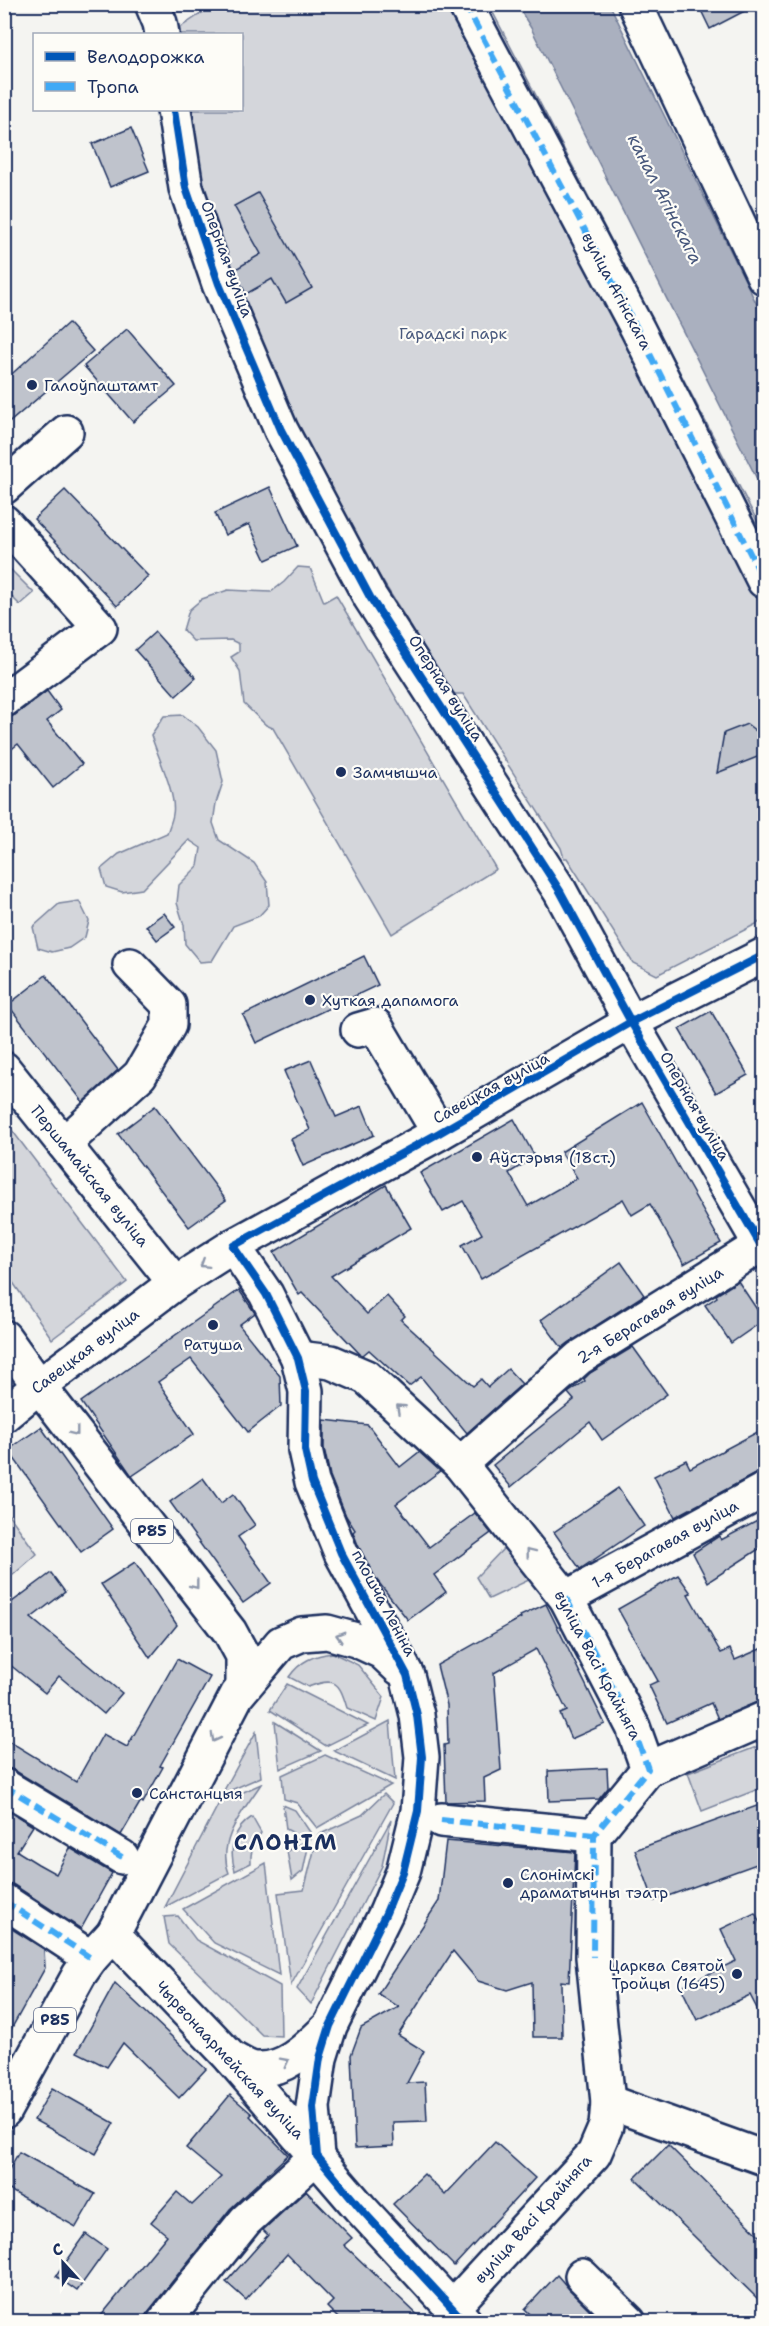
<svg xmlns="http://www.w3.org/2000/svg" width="769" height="2326" font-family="'Shantell Sans',sans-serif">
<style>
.green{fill:#d4d6db;stroke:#78829c;stroke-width:1.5}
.water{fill:#aab0bf;stroke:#717c98;stroke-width:1.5}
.building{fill:#bfc3cc;stroke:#1b2f5e;stroke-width:1.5}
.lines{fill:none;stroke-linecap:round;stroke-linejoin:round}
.minor-casing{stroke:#1b2f5e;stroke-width:38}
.major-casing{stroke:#1b2f5e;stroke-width:38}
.minor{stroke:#fdfcf7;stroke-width:33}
.major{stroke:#fdfcf7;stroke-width:33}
.quiet{stroke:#3fa9f5;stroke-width:6;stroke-dasharray:12 6;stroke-linecap:butt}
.cycleway-casing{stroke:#fdfcf7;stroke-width:11}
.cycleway{stroke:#0057b8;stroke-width:8}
.oneway{stroke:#8c96aa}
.poi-dot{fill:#1b2f5e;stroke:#fdfcf7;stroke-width:2}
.labels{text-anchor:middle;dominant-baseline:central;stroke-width:4.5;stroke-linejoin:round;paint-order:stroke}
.shield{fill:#fdfcf7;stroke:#5f6c8c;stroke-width:1.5}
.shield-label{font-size:15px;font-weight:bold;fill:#1b2f5e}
.street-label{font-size:16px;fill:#1b2f5e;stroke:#fdfcf7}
.park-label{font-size:16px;fill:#49597d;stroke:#fdfcf7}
.poi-label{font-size:16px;fill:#1b2f5e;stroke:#fdfcf7;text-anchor:start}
.water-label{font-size:18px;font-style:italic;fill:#46567b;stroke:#fdfcf7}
.district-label{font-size:22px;font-weight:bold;letter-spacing:1.5px;fill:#1b2f5e;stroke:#fdfcf7}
</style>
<rect width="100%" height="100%" fill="#f4f4f1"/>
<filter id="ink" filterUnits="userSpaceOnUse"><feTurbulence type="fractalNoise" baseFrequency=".0167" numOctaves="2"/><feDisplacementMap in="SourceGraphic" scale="12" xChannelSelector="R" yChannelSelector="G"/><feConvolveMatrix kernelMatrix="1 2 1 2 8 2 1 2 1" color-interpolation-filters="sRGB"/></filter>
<g filter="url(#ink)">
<g class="green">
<path d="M214 5H489L764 534V920L657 975 633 963 567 858H564L561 848 463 694H453L435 677 412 628 327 492V478L288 416 193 161 187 110H242V34H178V29Z"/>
<path d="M4 563 34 593 20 605 5 590Z"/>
<path d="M298 567 310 568 324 602 336 595 496 869 392 934 273 728 266 725 244 704 240 671 231 657 239 652V644L231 640 193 641 183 630 189 610 202 599 228 590 271 592 284 582Z"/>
<path d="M183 715 198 727 216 750 223 782 216 803 213 823 219 840 254 863 267 882 269 905 259 916 233 926 212 961 200 962 185 944 184 925 177 903 179 885 198 866 201 848 189 840 142 889 122 892 106 887 101 869 119 854 167 833C169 827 172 821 173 814 177 795 157 755 151 735L164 716Z"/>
<path d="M79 901 89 921 85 937 69 948 52 952 38 948 33 927 59 904Z"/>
<path d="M5 1121 127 1282 52 1339 5 1271Z"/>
<path d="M4 1508 37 1554 13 1575 5 1566Z"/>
<path d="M506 1546 531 1579 489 1599 476 1577Z"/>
<path d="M333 1653 358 1665 384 1697 376 1721 347 1708C339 1681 335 1677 308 1687L289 1677C300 1661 314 1655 333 1653Z"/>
<path d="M287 1684 368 1725 326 1746 270 1710Z"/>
<path d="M390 1721 395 1780 334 1751Z"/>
<path d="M275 1722 321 1751 280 1769Z"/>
<path d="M256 1732 261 1777 222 1794Z"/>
<path d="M764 1744V1787L702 1811 688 1773Z"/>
<path d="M325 1755 391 1785 317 1828 297 1803 284 1799 282 1775Z"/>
<path d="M261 1784C244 1810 216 1841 229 1873L165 1907 219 1803Z"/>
<path d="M384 1794 393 1803 291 1985 278 1893 304 1890 318 1835 362 1815Z"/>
<path d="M283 1805 295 1810 310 1832 296 1839 292 1832 286 1829Z"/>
<path d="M252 1817 261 1833C254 1843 250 1851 251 1863L235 1871C229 1850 232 1830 252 1817Z"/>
<path d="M391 1820 382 1866 311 2004 297 1989Z"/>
<path d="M310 1838 303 1871 292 1880 287 1851Z"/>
<path d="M266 1863 279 1975 214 1943 183 1909Z"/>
<path d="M178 1916 196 1940 280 1986 281 2036 262 2035 169 1944 164 1917Z"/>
</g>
<path class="water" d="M517 5H610L764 319V493L531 28Z"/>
<g class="building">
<path d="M698 4H758L710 29Z"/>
<path d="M131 128 149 171 110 187 92 144Z"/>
<path d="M258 193 312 288 286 303 272 279 246 294 234 270 261 254 234 206Z"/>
<path d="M68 323 93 351 4 427V381Z"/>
<path d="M127 329 176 386 133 422 84 366Z"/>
<path d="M270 487 297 546 266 560 249 524 225 535 215 513Z"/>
<path d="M65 490 148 576 117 606 34 519Z"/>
<path d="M155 632 196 678 176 696 135 650Z"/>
<path d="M47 691 61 710 47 721 82 764 53 788 18 744 4 755V718L15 715Z"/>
<path d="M747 724 765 738V754L717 773 724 733Z"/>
<path d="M164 913 175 927 157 940 146 926Z"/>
<path d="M364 956 378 985 256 1043 243 1015Z"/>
<path d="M46 975 118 1070 83 1102 8 1005Z"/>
<path d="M711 1011 748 1075 716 1093 679 1029Z"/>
<path d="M311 1060 336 1117 362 1106 374 1135 303 1166 291 1139 310 1130 284 1071Z"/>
<path d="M642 1102 721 1243 684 1264 650 1204 632 1215 623 1199 481 1279 462 1245 482 1234 463 1201 443 1212 420 1173 514 1119 535 1157 509 1173 528 1206 577 1178 561 1152Z"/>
<path d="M155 1106 226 1200 189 1227 118 1134Z"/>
<path d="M386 1185 411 1228 331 1276 367 1314 387 1296 405 1316 401 1320 473 1386 481 1379 488 1387 508 1369 522 1384 467 1433 421 1377 409 1386 369 1350 363 1355 360 1354 302 1293 299 1295 274 1252Z"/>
<path d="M621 1262 644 1295 562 1348 541 1320Z"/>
<path d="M738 1281 764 1320 731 1343 705 1305 717 1297 716 1295Z"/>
<path d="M239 1290 255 1313 239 1325 280 1376 281 1406 248 1432 191 1359 158 1382 194 1434 132 1476 81 1402Z"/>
<path d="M633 1347 667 1394 602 1440 590 1422 511 1487 493 1465 574 1400 568 1393 585 1381 584 1379 590 1373Z"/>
<path d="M324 1420 368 1425 400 1467 419 1452 440 1471 396 1504 429 1547 475 1513 491 1533 434 1575 446 1592 408 1620 376 1579 358 1545 353 1532 355 1530 346 1516 330 1476 324 1448Z"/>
<path d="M41 1427 113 1529 81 1552 8 1450Z"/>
<path d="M765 1428V1471L755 1474 675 1517 654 1476 686 1460 690 1468Z"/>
<path d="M203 1478 221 1503 233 1494 255 1525 238 1537 271 1583 243 1603 170 1502Z"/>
<path d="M618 1488 644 1526 580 1569 554 1532Z"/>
<path d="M765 1517V1545L708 1582 693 1553 719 1536 721 1540Z"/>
<path d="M135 1562 177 1625 150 1658 101 1584Z"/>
<path d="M51 1573 65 1592 31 1618 122 1693 104 1714 59 1676 45 1693 4 1660V1608Z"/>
<path d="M678 1575 691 1593 688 1594 721 1653 730 1649 735 1660 765 1647V1701L757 1702 718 1719 711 1703 667 1723 649 1685 658 1681 618 1609Z"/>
<path d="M546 1604 605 1724 571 1739 560 1714 567 1711 536 1649 494 1673 501 1770 484 1778 485 1801 446 1802 444 1745 448 1744 447 1705 437 1665 521 1618 520 1616Z"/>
<path d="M177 1659 210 1677 160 1766 163 1767 143 1803 141 1801 121 1835 14 1770 4 1767V1738L76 1782 103 1734 127 1747Z"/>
<path d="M607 1768 608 1788 599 1799 549 1801 548 1771Z"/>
<path d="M765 1803V1861L654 1901 635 1850Z"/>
<path d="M4 1808 33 1826 17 1851 38 1864 56 1874 70 1848 112 1873 81 1929 14 1885 4 1882Z"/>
<path d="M446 1841 575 1852 569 1982 561 1981 562 2037H533L532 1982 507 1990 478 1981 453 1951 398 2035 424 2051 407 2083 425 2082 427 2121 393 2122 394 2146 355 2148 351 2055 361 2028 399 2007 378 1994 439 1901Z"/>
<path d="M755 1913 765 1932V2024L750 1995 697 2020 681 1987 736 1961 721 1929Z"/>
<path d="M4 1924 44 1949 45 1968 4 2042Z"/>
<path d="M115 1983 206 2069 179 2098 123 2043 107 2067 77 2052Z"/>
<path d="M52 2088 114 2123 96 2154 34 2120Z"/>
<path d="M230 2095 252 2114 250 2116 288 2155 230 2209 140 2322H96L167 2235 151 2222 177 2192 192 2205 221 2177 186 2148Z"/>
<path d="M495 2142 535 2178 454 2266 393 2204 424 2174 445 2195Z"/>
<path d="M668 2145 765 2241V2306L635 2178Z"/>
<path d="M19 2152 95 2194 76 2227 4 2187V2178Z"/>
<path d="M306 2191 352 2238 344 2245 425 2322H342L327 2307 333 2301 287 2254 246 2300 226 2282 268 2235 263 2230Z"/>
<path d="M86 2234 107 2249 77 2291 56 2276Z"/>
<path d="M557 2275 569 2289 602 2322H538L525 2309Z"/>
</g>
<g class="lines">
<g class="minor-casing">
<g id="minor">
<path d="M152 4 160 23 162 34"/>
<path d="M465 4 637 328 764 581"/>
<path d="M635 4 764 277"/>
<path d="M174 110 186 188 219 284 281 430 370 597 560 891 631 1022 764 1251"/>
<path d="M4 487 66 432"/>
<path d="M4 522 100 628 4 700"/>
<path d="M358 1030 375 1025 439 1133"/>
<path d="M64 1144 140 1075 169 1025V1005L130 965"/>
<path d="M298 1358 331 1362 366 1377 460 1464 566 1598 633 1727 648 1769 594 1835 593 1957 608 2102 606 2126 594 2154 452 2308"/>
<path d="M4 1415 39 1386"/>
<path d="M460 1464 579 1358 764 1243"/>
<path d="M566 1598 764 1490"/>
<path d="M648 1769 764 1719"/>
<path d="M4 1786 122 1857"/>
<path d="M441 1820 594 1835"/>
<path d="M4 1901 91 1958"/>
<path d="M608 2102 764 2158"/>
<path d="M582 2276 629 2322"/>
<path d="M164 2322 245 2221 317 2156"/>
</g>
</g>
<g class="major-casing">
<g id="major">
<path d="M4 1069 175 1283"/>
<path d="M233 1246 266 1294 298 1358 306 1391 305 1450 312 1482 341 1553 407 1675 417 1715 422 1757 418 1811 403 1872 386 1913 330 2026 320 2058 313 2107 317 2156"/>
<path d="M4 1337 39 1386 230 1632 243 1656V1687"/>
<path d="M39 1386 175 1283 233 1246 439 1133 631 1022 764 955"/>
<path d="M113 1934 231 2058 360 2208 465 2322"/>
<path d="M231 2058C239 2062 249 2069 257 2069 287 2071 310 2045 329 2027"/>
<path d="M4 2111 79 1975 91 1958 113 1934 237 1695 281 1643 302 1634 327 1632 356 1640 382 1652 399 1668"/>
</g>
</g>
<use href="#minor" class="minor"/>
<use href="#major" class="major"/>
<g class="quiet">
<path d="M465 4 637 328 764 581"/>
<path d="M566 1598 633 1727 648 1769 594 1835 593 1957"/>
<path d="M4 1786 122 1857"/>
<path d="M441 1820 594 1835"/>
<path d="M4 1901 91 1958"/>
</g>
<g class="cycleway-casing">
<g id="cycleway">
<path d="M174 110 186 188 219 284 281 430 370 597 560 891 631 1022 764 1251"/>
<path d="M465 2322 360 2208 317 2156 313 2107 320 2058 330 2026 386 1913 403 1872 418 1811 422 1757 417 1715 407 1675 341 1553 312 1482 305 1450 306 1391 298 1358 266 1294 233 1246 439 1133 631 1022 764 955"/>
</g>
</g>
<use href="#cycleway" class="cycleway"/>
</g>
<defs><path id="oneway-chevron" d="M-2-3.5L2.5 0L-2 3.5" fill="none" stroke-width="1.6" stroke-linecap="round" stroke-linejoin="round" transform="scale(1.5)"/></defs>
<g class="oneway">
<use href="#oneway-chevron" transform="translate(204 1264) rotate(148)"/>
<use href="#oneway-chevron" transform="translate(400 1408) rotate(-137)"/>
<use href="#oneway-chevron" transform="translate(75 1432) rotate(52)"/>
<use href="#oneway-chevron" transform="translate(530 1552) rotate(-128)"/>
<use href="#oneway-chevron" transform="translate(195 1585) rotate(52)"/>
<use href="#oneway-chevron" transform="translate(340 1636) rotate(-164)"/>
<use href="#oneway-chevron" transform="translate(215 1738) rotate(118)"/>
<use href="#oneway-chevron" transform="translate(285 2062) rotate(-27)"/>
</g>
</g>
<g class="poi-dot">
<circle cx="32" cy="385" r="6"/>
<circle cx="341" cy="772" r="6"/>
<circle cx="310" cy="1000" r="6"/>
<circle cx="477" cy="1157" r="6"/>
<circle cx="213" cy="1325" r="6"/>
<circle cx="137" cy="1793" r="6"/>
<circle cx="508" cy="1883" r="6"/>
<circle cx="737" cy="1974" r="6"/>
</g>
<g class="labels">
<g class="shield">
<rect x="131" y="1519" width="42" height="24" rx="4.5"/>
<rect x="34" y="2008" width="42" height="24" rx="4.5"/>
</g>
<g class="shield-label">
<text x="152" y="1531">Р85</text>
<text x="55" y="2020">Р85</text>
</g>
<g class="street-label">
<text transform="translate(227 259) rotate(70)">Оперная вуліца</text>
<text transform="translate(617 291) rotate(62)">вуліца Агінскага</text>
<text transform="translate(446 688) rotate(57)">Оперная вуліца</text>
<text transform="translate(491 1088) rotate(-29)">Савецкая вуліца</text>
<text transform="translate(695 1106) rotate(60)">Оперная вуліца</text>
<text transform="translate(90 1176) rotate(51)">Першамайская вуліца</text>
<text transform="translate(650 1315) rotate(-32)">2-я Берагавая вуліца</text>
<text transform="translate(85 1351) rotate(-37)">Савецкая вуліца</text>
<text transform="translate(665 1544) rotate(-29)">1-я Берагавая вуліца</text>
<text transform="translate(384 1603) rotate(62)">плошча Леніна</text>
<text transform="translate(598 1665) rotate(62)">вуліца Васі Крайняга</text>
<text transform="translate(230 2060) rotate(47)">Чырвонаармейская вуліца</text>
<text transform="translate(533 2219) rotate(-48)">вуліца Васі Крайняга</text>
</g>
<g class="park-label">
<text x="453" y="333">Гарадскі парк</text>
</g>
<g class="poi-label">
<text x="44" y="385">Галоўпаштамт</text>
<text x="353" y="772">Замчышча</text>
<text x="322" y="1000">Хуткая дапамога</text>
<text x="489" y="1157">Аўстэрыя (18ст.)</text>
<text x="213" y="1344" text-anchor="middle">Ратуша</text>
<text x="149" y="1793">Санстанцыя</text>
<text x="520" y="1874">Слонімскі<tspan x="520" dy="18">драматычны тэатр</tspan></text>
<text x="725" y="1965" text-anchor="end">Царква Святой<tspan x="725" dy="18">Тройцы (1645)</tspan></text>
</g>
<g class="water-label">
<text transform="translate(665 199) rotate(63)">канал Агінскага</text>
</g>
<g class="district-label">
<text x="286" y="1842">СЛОНІМ</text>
</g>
</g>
<rect width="769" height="2326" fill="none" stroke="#fdfcf7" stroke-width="24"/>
<rect x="12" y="12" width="745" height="2302" fill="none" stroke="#1b2f5e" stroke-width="2" filter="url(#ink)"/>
<rect x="33" y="33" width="210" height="78" fill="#fdfcf7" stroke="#a3aaba" stroke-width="1.5"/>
<rect x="45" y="52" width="30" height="9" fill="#0057b8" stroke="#a3aaba" stroke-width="1.5"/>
<text x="87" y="63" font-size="18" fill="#1b2f5e">Велодорожка</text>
<rect x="45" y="82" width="30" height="9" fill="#3fa9f5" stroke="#a3aaba" stroke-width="1.5"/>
<text x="87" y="93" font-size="18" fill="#1b2f5e">Тропа</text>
<g transform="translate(63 2263) rotate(338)" stroke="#fdfcf7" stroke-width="4.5" paint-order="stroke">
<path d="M0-4.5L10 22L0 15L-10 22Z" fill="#1b2f5e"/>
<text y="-9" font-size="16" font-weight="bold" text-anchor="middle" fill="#1b2f5e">С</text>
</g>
</svg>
